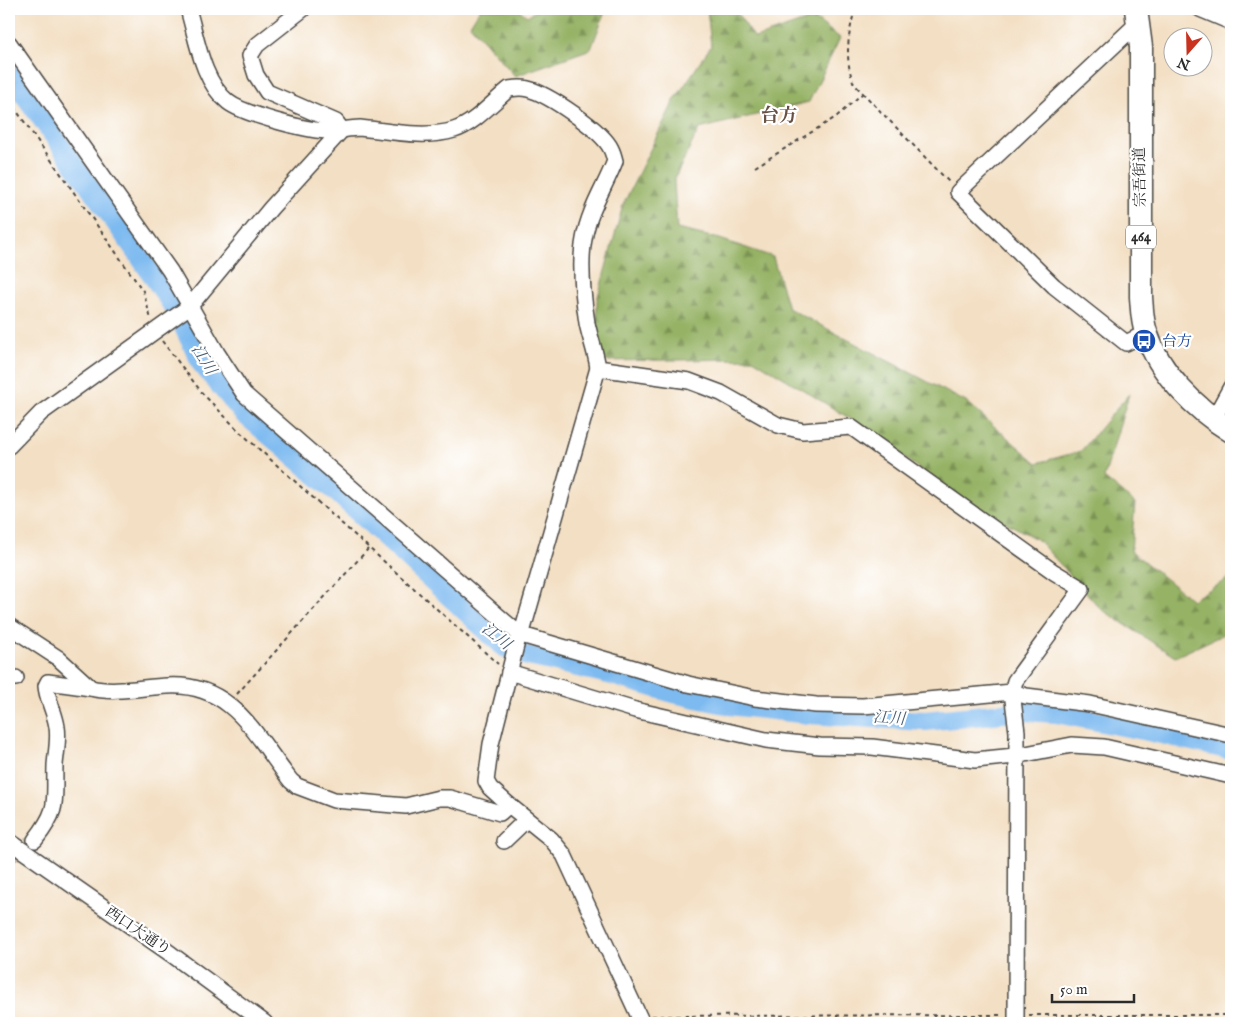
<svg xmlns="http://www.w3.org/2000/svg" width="1240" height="1032" font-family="'IM FELL English','Noto Serif JP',serif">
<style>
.forest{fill:url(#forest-firs);stroke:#606e48}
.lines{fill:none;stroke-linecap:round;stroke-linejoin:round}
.river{stroke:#7dbaf0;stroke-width:20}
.minor-tunnel{stroke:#cbbba5;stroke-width:15;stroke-dasharray:15 8;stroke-linecap:butt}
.minor-casing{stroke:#494642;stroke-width:18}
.highway-casing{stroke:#494642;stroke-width:25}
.path{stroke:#494642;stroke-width:2;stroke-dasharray:4 4;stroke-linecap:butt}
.minor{stroke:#fff;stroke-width:15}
.highway{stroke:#fff;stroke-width:22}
.labels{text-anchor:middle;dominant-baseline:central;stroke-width:4.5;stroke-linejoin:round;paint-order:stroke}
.shield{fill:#fff;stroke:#6b6b6b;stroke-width:1}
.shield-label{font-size:14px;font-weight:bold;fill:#2b2b2b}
.street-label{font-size:15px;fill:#2b2b2b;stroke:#fff}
.transit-label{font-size:15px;fill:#164399;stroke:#fff;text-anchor:start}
.water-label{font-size:16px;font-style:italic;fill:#485d70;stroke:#fff}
.quarter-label{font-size:18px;font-weight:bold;fill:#685044;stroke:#fff}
</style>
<defs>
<pattern id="forest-firs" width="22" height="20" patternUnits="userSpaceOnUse" patternTransform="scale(1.25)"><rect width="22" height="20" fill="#95b265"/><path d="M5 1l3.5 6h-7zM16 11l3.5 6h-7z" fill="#7a9153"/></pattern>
</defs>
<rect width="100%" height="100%" fill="#fff"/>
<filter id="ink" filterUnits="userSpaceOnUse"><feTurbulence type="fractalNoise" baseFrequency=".02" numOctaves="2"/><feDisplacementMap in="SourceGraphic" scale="10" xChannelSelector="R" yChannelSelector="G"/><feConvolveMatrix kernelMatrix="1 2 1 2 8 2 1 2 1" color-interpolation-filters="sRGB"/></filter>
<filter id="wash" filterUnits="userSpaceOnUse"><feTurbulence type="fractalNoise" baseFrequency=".0096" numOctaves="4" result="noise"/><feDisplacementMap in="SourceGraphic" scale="20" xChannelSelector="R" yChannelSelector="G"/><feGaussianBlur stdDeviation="1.12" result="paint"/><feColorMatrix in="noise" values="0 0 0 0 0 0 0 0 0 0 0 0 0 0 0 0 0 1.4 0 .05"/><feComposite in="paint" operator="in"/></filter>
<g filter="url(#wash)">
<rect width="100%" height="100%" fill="#f3dfc3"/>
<g class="forest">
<path d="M480 9H518L527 16 539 9H606L591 49 515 76 470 25Z"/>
<path d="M707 9H734L755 38 814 18 840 38 809 102 699 129 674 180 677 229 720 239 773 257 788 308 966 402 1037 463 1081 451 1129 394 1104 478 1135 503 1131 551 1192 600 1231 577V631L1175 657 1101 609 1038 540 951 492 857 423 753 359 596 361 597 300 623 205 674 101 711 46Z"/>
</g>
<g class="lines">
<path class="river" d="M9 73 140 257 175 309 202 364 222 388 243 413 333 489 504 647 524 655 608 674 673 693 729 705 808 714 925 721 1023 711 1056 713 1148 731 1231 750"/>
</g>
</g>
<g filter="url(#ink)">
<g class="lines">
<path class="minor-tunnel" d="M9 857 35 840"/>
<g class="minor-casing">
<g id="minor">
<path d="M188 9C197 39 202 81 228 102 243 114 305 130 326 131 337 132 348 128 360 128 390 131 425 139 454 130 474 124 493 102 509 89 516 88 521 87 528 89 548 94 603 131 611 149 613 153 614 157 615 161 605 187 589 210 584 239 579 265 583 297 587 323 590 338 596 353 598 368L689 381 721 393 778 425 803 431 851 427 1054 572 1082 589 1015 681 1012 692 1017 732 1016 1023"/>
<path d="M1200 9 1231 22"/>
<path d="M1139 22 958 192 1054 286 1126 343 1146 333"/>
<path d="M9 43 170 271 217 353 244 394 519 634 525 636 688 684 755 698 816 705 863 706 1012 692 1026 696 1090 704 1231 735"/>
<path d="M598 368 523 629 519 634 491 744 486 781 490 788 509 805 551 839 564 855 642 1023"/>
<path d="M1213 420 1231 387"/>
<path d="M9 446 41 413 190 306 271 208 340 132 339 126 336 122 267 92 256 75 250 56 257 45 303 9"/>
<path d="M9 626 58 658 91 688C114 694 143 687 167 686 233 682 256 737 291 781L297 786 334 800 406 806 439 798H450L500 813 509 805"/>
<path d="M509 672 635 710 766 740 820 746 872 747 975 760 1015 756 1072 745 1104 747 1231 776"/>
<path d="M9 678H16"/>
<path d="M35 840C60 808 54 802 55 765 56 753 59 739 57 727 55 712 47 700 46 686L48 682 91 688"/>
<path d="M9 841 171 954 265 1023"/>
<path d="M504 841 526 820"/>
</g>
</g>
<g class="highway-casing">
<path id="highway" d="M1136 9 1141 47V297C1142 309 1142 321 1146 332 1159 374 1196 409 1231 431"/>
</g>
<g class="path">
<path d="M855 9C848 35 844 59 854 84L950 183"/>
<path d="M9 100 143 291 151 319"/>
<path d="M755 167 836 117 863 93"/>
<path d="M162 341 203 394 240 432 498 664"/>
<path d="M237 694 368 549"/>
<path d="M1029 1015H1231"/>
<path d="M652 1016 1002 1015"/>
</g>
<use href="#minor" class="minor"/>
<use href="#highway" class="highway"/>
</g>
</g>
<defs>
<g id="bus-disc" transform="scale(1.25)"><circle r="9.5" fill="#1a4fb4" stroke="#fff"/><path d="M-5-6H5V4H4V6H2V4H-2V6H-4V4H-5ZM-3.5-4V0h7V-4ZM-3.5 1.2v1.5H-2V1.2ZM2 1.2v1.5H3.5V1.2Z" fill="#fff"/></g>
</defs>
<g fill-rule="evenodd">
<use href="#bus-disc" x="1144" y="341"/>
</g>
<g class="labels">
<rect class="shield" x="1126" y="225.5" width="30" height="23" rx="4"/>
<g class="shield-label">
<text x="1141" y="237">464</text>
</g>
<g class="street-label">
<text transform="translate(1140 177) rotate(-91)">宗吾街道</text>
<text transform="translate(138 931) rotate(34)">西口大通り</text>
</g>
<g class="transit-label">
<text x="1162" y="341">台方</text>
</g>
<g class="water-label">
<text transform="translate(203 360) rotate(58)">江川</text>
<text transform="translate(496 637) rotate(38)">江川</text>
<text transform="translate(889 719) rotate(4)">江川</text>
</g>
<g class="quarter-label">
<text x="779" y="116">台方</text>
</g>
</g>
<rect width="1240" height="1032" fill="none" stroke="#fff" stroke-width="30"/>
<g transform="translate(1188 52) rotate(200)"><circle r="24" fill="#ffffff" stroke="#aaaaaa"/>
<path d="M0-4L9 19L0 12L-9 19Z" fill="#c8321e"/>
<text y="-8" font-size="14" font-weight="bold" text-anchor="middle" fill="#2b2b2b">N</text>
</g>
<path d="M1052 994v8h82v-8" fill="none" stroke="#2b2b2b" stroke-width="2.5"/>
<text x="1060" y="994" font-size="15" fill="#2b2b2b" stroke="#ffffff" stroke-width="4" paint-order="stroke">50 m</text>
</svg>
